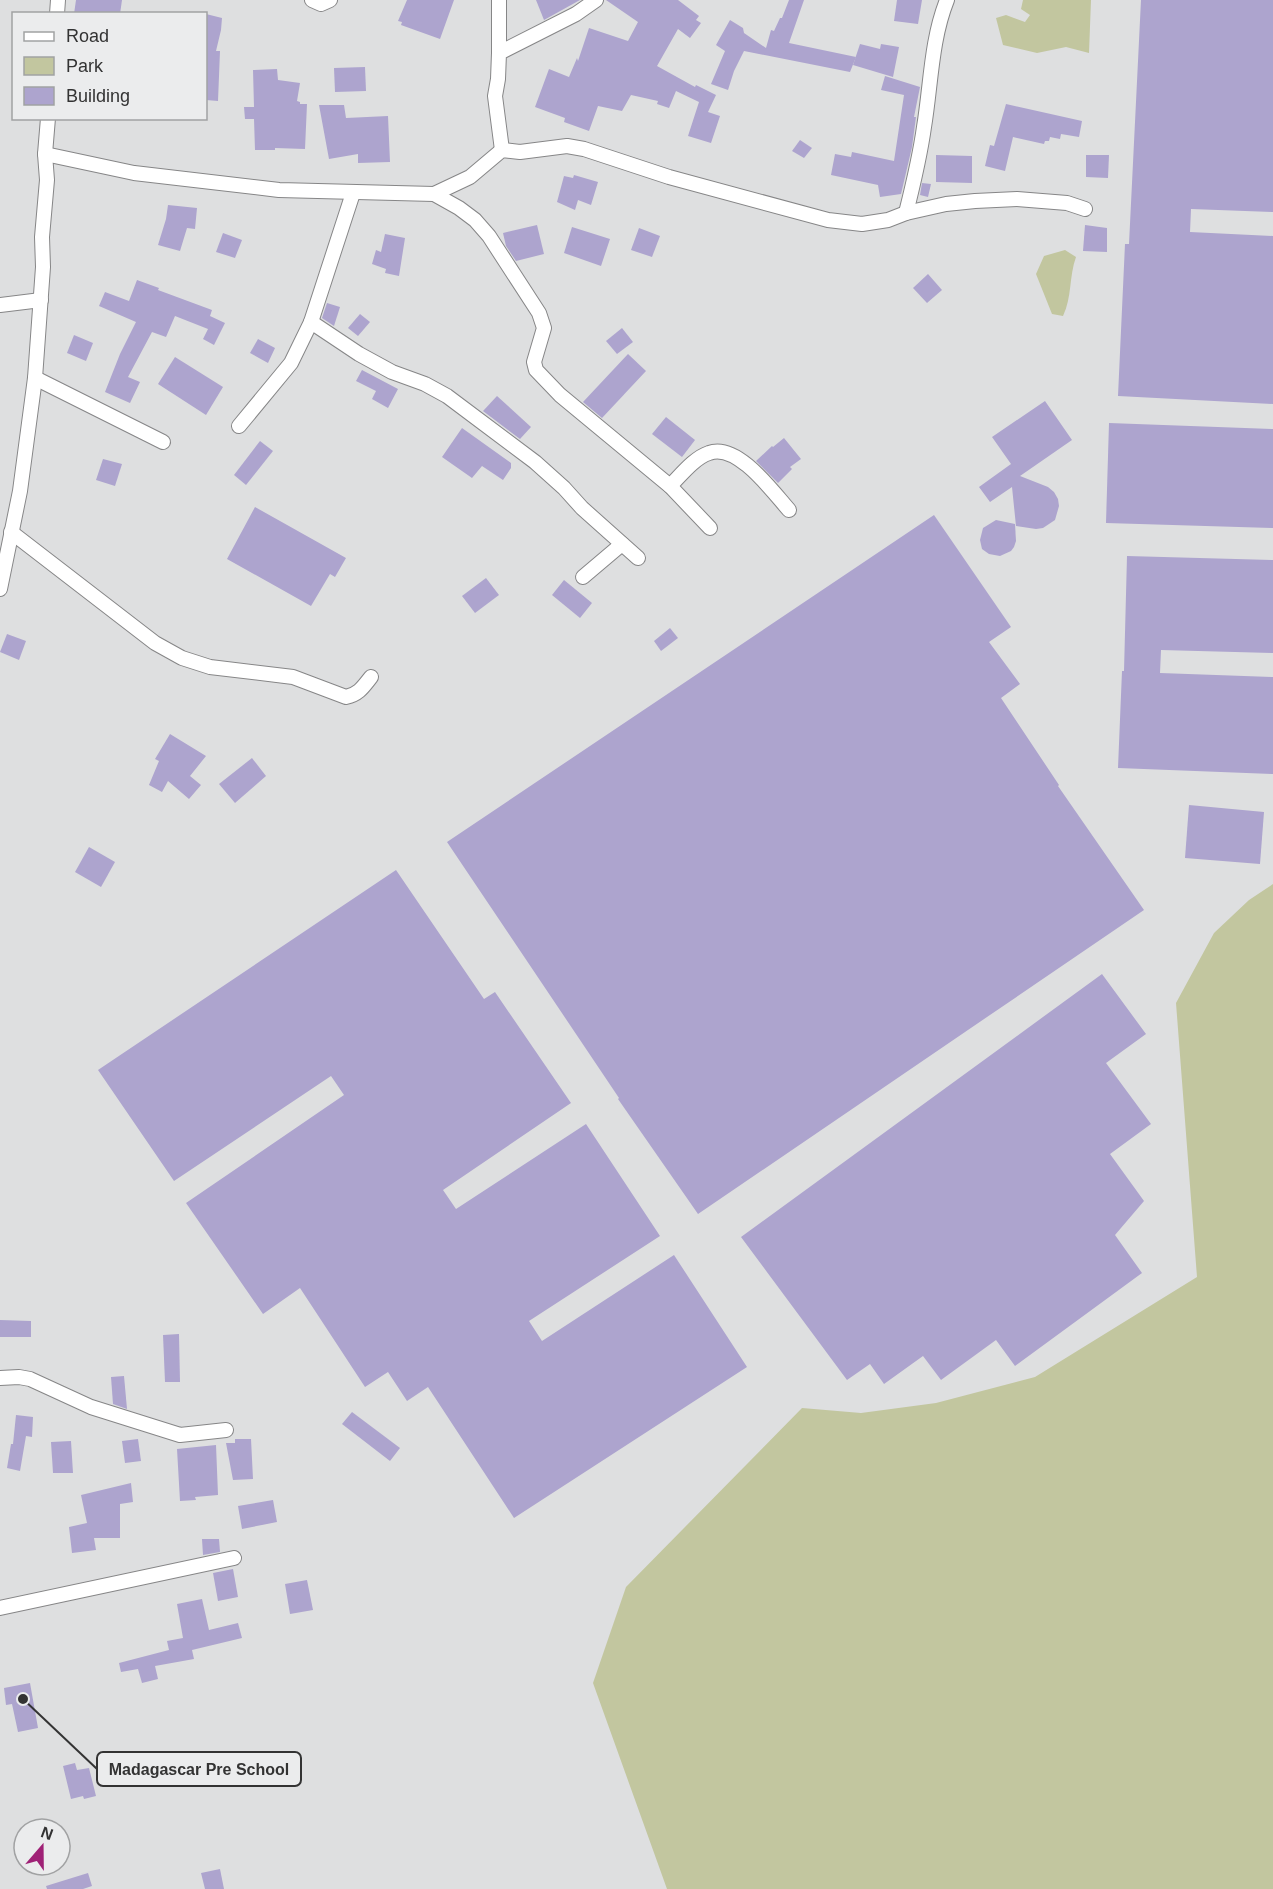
<svg xmlns="http://www.w3.org/2000/svg" width="1273" height="1889" font-family="Helvetica,sans-serif">
<style>
.green{fill:#c2c69f}
.building{fill:#ada4ce}
.lines{fill:none;stroke-linecap:round;stroke-linejoin:round}
.minor-casing{stroke:#868687;stroke-width:16}
.minor{stroke:#fff;stroke-width:14}
.leader{fill:none;stroke:#333;stroke-width:2}
.callout-dot{fill:#333;stroke:#ebeced;stroke-width:2}
.callout{fill:#ebeced;stroke:#333;stroke-width:2}
.callout-label{font-size:16px;text-anchor:middle;font-weight:bold;fill:#333}
</style>
<rect width="100%" height="100%" fill="#dedfe0"/>
<g class="green">
<path d="M1023 0H1091L1089 53 1066 47 1037 53 1003 45 996 18 1006 15 1025 22 1030 15 1021 9Z"/>
<path d="M1065 250 1076 257C1069 276 1072 298 1063 316L1052 314 1036 274 1044 256Z"/>
<path d="M1273 884V1889H667L593 1683 626 1587 802 1408 861 1413 936 1403 1035 1377 1197 1277 1176 1003 1214 933 1249 900Z"/>
</g>
<g class="building">
<path d="M76 0H122L120 14H74Z"/>
<path d="M407 0H454L440 39 401 25 402 22 398 21Z"/>
<path d="M536 0H580L544 20Z"/>
<path d="M606 0H678L699 16 696 20 701 23 690 38 678 29 657 66 695 87 696 85 716 95 708 112 720 116 711 143 688 136 699 102 676 91 669 108 657 104 658 101 631 95 622 111 598 106 589 131 564 122 565 118 535 107 549 69 569 77 577 58 578 61 589 28 628 41 638 22Z"/>
<path d="M789 0H804L789 43 856 57 850 72 744 51 734 71 728 90 711 84 725 51 716 45 730 20 743 28 744 33 766 48 771 30 774 31 780 18H782Z"/>
<path d="M897 0H922L918 24 894 21Z"/>
<path d="M1141 0H1273V212L1191 209 1190 232 1273 236V404L1118 396 1125 244H1129Z"/>
<path d="M206 14 222 18 221 30 216 51H220L218 101 206 100Z"/>
<path d="M860 44 880 49 881 44 899 47 893 77 853 65Z"/>
<path d="M365 67 366 91 335 92 334 68Z"/>
<path d="M277 69 278 80 300 83 297 101 300 102V104H307L305 149 275 148V150H255L254 119H245L244 107H254L253 70Z"/>
<path d="M885 76 920 87 914 117H916L912 147 901 194 880 197 878 185 831 175 835 154 851 157 852 152 894 161 904 95 881 90Z"/>
<path d="M1006 104 1082 121 1079 137 1061 134 1060 139 1050 137 1049 141H1045L1044 144 1013 137 1005 171 985 166 990 145 994 146Z"/>
<path d="M319 105H344L346 118 388 116 390 162 358 163V154L329 159Z"/>
<path d="M800 140 812 148 804 158 792 151Z"/>
<path d="M936 155 972 156V183L936 182Z"/>
<path d="M1086 155H1109L1108 178 1086 177Z"/>
<path d="M574 175 598 182 591 205 578 200 575 210 557 202 564 176 573 178Z"/>
<path d="M922 183 931 184 928 197 920 195Z"/>
<path d="M168 205 197 208 195 229 187 228 180 251 158 245 166 219Z"/>
<path d="M537 225 544 254 516 261 506 246 503 233Z"/>
<path d="M1085 225 1107 228V252L1083 251Z"/>
<path d="M572 227 610 239 601 266 564 253Z"/>
<path d="M639 228 660 236 652 257 631 250Z"/>
<path d="M223 233 242 240 235 258 216 252Z"/>
<path d="M385 234 405 238 399 276 385 273 386 269 372 264 376 250 381 252Z"/>
<path d="M928 274 942 290 927 303 913 288Z"/>
<path d="M137 280 159 288 158 290 212 310 210 316 225 323 214 345 203 339 208 329 175 316 166 337 152 332 128 377 140 382 130 403 105 392 120 354 136 322 99 306 105 292 129 301Z"/>
<path d="M327 303 340 307 334 326 322 318Z"/>
<path d="M360 314 370 322 358 336 348 328Z"/>
<path d="M622 328 633 342 617 354 606 341Z"/>
<path d="M74 335 93 343 86 361 67 353Z"/>
<path d="M258 339 275 348 268 363 250 353Z"/>
<path d="M628 354 646 371 602 418 583 402Z"/>
<path d="M175 357 223 387 206 415 158 384Z"/>
<path d="M362 370 398 389 388 408 372 399 376 391 356 381Z"/>
<path d="M497 396 531 427 520 439 483 411Z"/>
<path d="M1045 401 1072 440 1020 476 1048 487 1054 492 1058 499 1059 506 1055 520 1043 528 1036 529 1016 526 1012 487 990 502 979 487 1011 464 992 437Z"/>
<path d="M666 417 695 440 682 457 652 434Z"/>
<path d="M1109 423 1273 429V528L1106 523Z"/>
<path d="M462 428 511 463V468L503 480 482 466 472 478 442 457Z"/>
<path d="M784 438 801 459 790 467 792 469 778 483 756 461 772 446 773 447Z"/>
<path d="M260 441 273 451 246 485 234 475Z"/>
<path d="M103 459 122 464 115 486 96 480Z"/>
<path d="M255 507 346 558 335 577 330 574 311 606 227 559Z"/>
<path d="M934 515 1011 627 989 642 1020 684 1001 698 1059 785 1058 786 1144 910 698 1214 618 1099 619 1098 447 842Z"/>
<path d="M996 520 1015 524 1016 541 1014 547 1011 551 1000 556 989 554 982 549 980 540 983 528Z"/>
<path d="M1127 556 1273 560V653L1161 650 1160 673 1273 677V774L1118 768 1122 671H1124Z"/>
<path d="M486 578 499 595 475 613 462 596Z"/>
<path d="M564 580 592 603 580 618 552 595Z"/>
<path d="M670 628 678 638 661 651 654 641Z"/>
<path d="M7 634 26 641 19 660 0 652Z"/>
<path d="M170 734 206 756 190 776 201 785 189 799 168 781 162 792 149 785 159 761 155 759Z"/>
<path d="M252 758 266 776 235 803 219 784Z"/>
<path d="M1189 805 1264 812 1260 864 1185 858Z"/>
<path d="M89 847 115 862 101 887 75 872Z"/>
<path d="M396 870 484 999 495 992 571 1103 443 1190 456 1209 586 1124 660 1236 529 1321 542 1341 674 1255 747 1367 514 1518 428 1387 407 1401 388 1372 365 1387 300 1288 263 1314 186 1203 344 1095 331 1076 174 1181 98 1070Z"/>
<path d="M1102 974 1146 1034 1106 1063 1151 1124 1110 1154 1144 1201 1115 1235 1142 1273 1015 1366 996 1340 941 1380 923 1356 884 1384 870 1364 847 1380 741 1237Z"/>
<path d="M0 1320 31 1321V1337H0Z"/>
<path d="M179 1334 180 1382H165L163 1335Z"/>
<path d="M124 1376 127 1409 113 1404 111 1377Z"/>
<path d="M352 1412 400 1448 390 1461 342 1424Z"/>
<path d="M16 1415 33 1417 32 1437 26 1436 20 1471 7 1468 11 1444H13Z"/>
<path d="M138 1439 141 1461 125 1463 122 1441Z"/>
<path d="M235 1439H251L253 1479 233 1480 226 1443H235Z"/>
<path d="M71 1441 73 1473H53L51 1442Z"/>
<path d="M216 1445 218 1495 195 1497 196 1500 180 1501 177 1449Z"/>
<path d="M131 1483 133 1502 120 1504V1538H94L96 1550 72 1553 69 1527 87 1523 81 1495Z"/>
<path d="M273 1500 277 1522 242 1529 238 1506Z"/>
<path d="M202 1539H219L220 1552 203 1555Z"/>
<path d="M233 1569 238 1597 218 1601 213 1573Z"/>
<path d="M307 1580 313 1610 290 1614 285 1584Z"/>
<path d="M202 1599 209 1630 238 1623 242 1638 192 1650 194 1659 155 1666 158 1679 142 1683 138 1669 121 1672 119 1663 169 1650 167 1641 183 1638 177 1604Z"/>
<path d="M30 1683 38 1728 18 1732 12 1704 6 1705 4 1688Z"/>
<path d="M75 1763 77 1770 89 1768 96 1796 84 1799 83 1796 71 1799 63 1766Z"/>
<path d="M220 1869 224 1889H205L201 1873Z"/>
<path d="M88 1873 92 1886 83 1889H47L46 1886Z"/>
</g>
<g class="lines">
<g class="minor-casing">
<g id="minor">
<path d="M312 0 321 4 330 0"/>
<path d="M499 0V53"/>
<path d="M57 14 58 0"/>
<path d="M502 150 495 96 498 79 499 53 576 14 596 0"/>
<path d="M45 154 134 173 279 190 434 194 470 177 502 150 520 152 567 146 584 149 669 177 828 220 862 224 888 220 906 213 946 204 975 201 1017 199 1067 203 1085 209"/>
<path d="M434 194 459 208 475 220 489 236 539 313 544 328 534 362 536 370 560 395 670 486C681 475 694 458 709 453 737 442 773 492 789 510"/>
<path d="M906 213C913 185 920 156 924 127 931 85 931 40 947 0"/>
<path d="M0 305 41 300"/>
<path d="M311 322 359 354 392 372 425 384 447 396 535 462 564 488 582 508 638 558"/>
<path d="M35 378 163 442"/>
<path d="M239 426 291 363 311 322 353 193"/>
<path d="M670 486 710 528"/>
<path d="M11 532 155 643 182 658 210 667 293 677 346 697C359 694 363 687 371 677"/>
<path d="M583 577 622 544"/>
<path d="M0 589 20 491 35 378 43 267 42 237 47 180 45 154 48 118"/>
<path d="M0 1378 19 1377 30 1379 91 1407 180 1435 226 1430"/>
<path d="M0 1608 234 1558"/>
</g>
</g>
<use href="#minor" class="minor"/>
</g>
<path class="leader" d="M23 1699L97 1769"/>
<circle class="callout-dot" cx="23" cy="1699" r="6"/>
<rect class="callout" x="97" y="1752" width="204" height="34" rx="6"/>
<g class="callout-label">
<text x="199" y="1775">Madagascar Pre School</text>
</g>
<rect x="12" y="12" width="195" height="108" fill="#ebeced" stroke="#a1a2a3" stroke-width="1.5"/>
<rect x="24" y="32" width="30" height="9" fill="#ffffff" stroke="#a1a2a3" stroke-width="1.5"/>
<text x="66" y="42" font-size="18" fill="#333333">Road</text>
<rect x="24" y="57" width="30" height="18" fill="#c2c69f" stroke="#a1a2a3" stroke-width="1.5"/>
<text x="66" y="72" font-size="18" fill="#333333">Park</text>
<rect x="24" y="87" width="30" height="18" fill="#ada4ce" stroke="#a1a2a3" stroke-width="1.5"/>
<text x="66" y="102" font-size="18" fill="#333333">Building</text>
<g transform="translate(42 1847) rotate(20)"><circle r="28" fill="#ebeced" stroke="#a1a2a3" stroke-width="1.5"/>
<path d="M0-4.5L10 22L0 15L-10 22Z" fill="#9f2176"/>
<text y="-9" font-size="16" font-weight="bold" text-anchor="middle" fill="#333333">N</text>
</g>
</svg>
